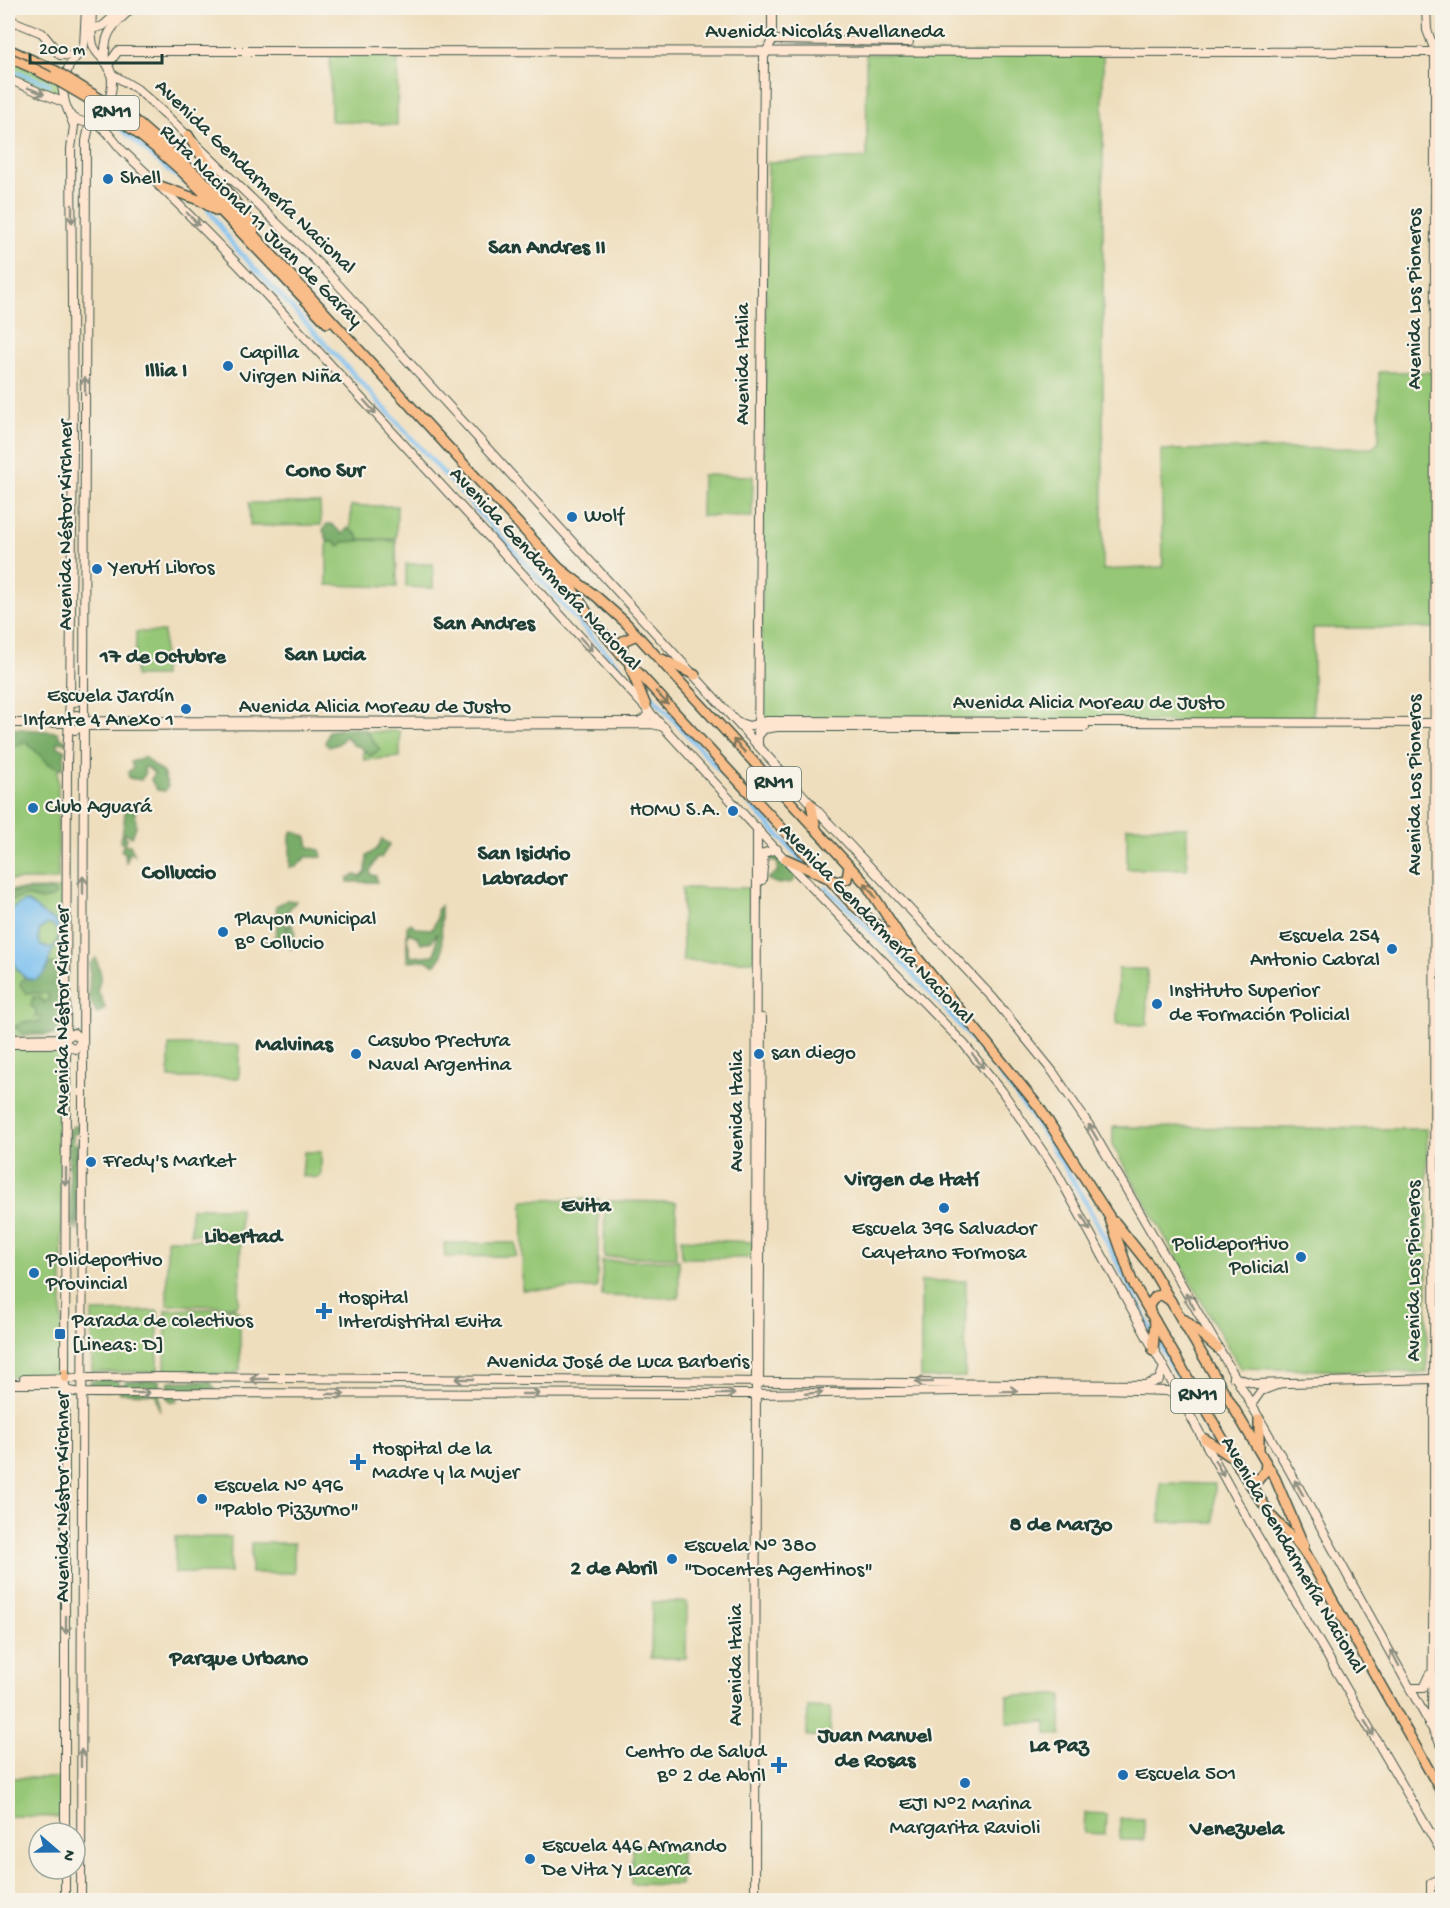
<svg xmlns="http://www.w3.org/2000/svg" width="1450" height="1908" font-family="'Gochi Hand',sans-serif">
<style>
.green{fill:#96c776;stroke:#5a8255;stroke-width:1.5}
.forest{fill:#78ac67;stroke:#4c744e;stroke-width:1.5;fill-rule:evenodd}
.water{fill:#7ac0f1;stroke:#4c7e92;stroke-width:1.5;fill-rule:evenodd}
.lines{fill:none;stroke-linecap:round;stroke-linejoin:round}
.canal{stroke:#7ac0f1;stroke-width:4.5}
.secondary-casing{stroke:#3e5549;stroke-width:10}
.primary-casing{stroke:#3e5549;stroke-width:11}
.highway-casing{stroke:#3e5549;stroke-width:12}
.secondary{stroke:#fde5d0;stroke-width:8}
.primary{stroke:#f9bd89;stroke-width:8}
.highway{stroke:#f9bd89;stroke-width:9}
.highway-bridge-casing{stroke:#3e5549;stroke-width:12;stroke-linecap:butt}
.highway-bridge{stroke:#f9bd89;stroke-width:9}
.oneway{stroke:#8e9182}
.oneway2{stroke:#81775a}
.poi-dot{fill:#1f6fb2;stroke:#f7f3e8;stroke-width:2}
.labels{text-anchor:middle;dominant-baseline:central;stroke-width:4.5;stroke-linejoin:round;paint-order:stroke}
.shield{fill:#f7f3e8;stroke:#60746a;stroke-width:1.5}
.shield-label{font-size:20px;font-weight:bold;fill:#1f3d34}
.street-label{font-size:21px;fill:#1f3d34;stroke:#f7f3e8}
.poi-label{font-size:21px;fill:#1f3d34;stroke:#f7f3e8;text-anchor:start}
.neighbourhood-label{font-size:22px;font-weight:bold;fill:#1f3d34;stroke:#f7f3e8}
</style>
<rect width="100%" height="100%" fill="#f7f3e8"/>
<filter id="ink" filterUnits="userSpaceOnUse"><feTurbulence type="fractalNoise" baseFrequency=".0167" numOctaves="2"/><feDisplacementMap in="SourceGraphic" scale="12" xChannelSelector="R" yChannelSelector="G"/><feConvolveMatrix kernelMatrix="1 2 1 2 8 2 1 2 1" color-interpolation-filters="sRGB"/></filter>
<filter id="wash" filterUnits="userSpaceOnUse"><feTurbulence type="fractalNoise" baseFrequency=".008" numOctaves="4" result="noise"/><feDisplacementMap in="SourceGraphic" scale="24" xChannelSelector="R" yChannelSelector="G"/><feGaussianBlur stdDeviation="1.35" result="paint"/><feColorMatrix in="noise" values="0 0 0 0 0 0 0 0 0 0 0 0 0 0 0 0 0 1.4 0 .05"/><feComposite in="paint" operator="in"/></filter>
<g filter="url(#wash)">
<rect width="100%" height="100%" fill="#efdebd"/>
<g class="green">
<path d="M330 52 398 54 397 125 331 121Z"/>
<path d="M1103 52V570L1163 567 1161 450 1372 448 1379 441V372H1438V391H1442V567H1438L1437 628H1313V722L760 721 768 162 867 158 866 54Z"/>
<path d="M8 57 61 83V96L8 75Z"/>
<path d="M702 475 753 476 752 517 701 516Z"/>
<path d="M249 503H320L321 525 250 526Z"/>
<path d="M351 506H397L396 539H350Z"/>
<path d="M327 539 396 541 397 587 327 585Z"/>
<path d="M406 564H433V588L406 587Z"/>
<path d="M136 632H164L163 676H135Z"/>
<path d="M400 731V757L364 760 362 732Z"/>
<path d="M8 734 58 735V880H8Z"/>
<rect x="1127" y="827" width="60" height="42"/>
<path d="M682 888H756L755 961H683Z"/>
<path d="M63 889V1035L8 1036V890Z"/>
<path d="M1118 969H1147V1025L1117 1024Z"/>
<rect x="169" y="1045" width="70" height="33"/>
<path d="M19 1047 62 1048V1375L8 1377V1049Z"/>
<path d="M1113 1127 1427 1129V1373L1240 1368 1113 1146Z"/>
<path d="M304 1152H321V1176L318 1178 302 1176Z"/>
<path d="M599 1199 597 1288 522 1290 523 1200Z"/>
<path d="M605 1201 676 1202V1257H604Z"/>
<rect x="191" y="1208" width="49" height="26"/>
<path d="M167 1239 241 1240 239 1302 236 1306 167 1305Z"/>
<path d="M681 1239 753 1242V1258H682Z"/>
<path d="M444 1243H516V1256L445 1257Z"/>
<path d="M679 1260V1298L602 1296V1261Z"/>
<path d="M921 1281H966L965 1377 921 1378Z"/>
<path d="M234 1308 240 1313V1370L235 1374H168L165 1370 166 1310Z"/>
<path d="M158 1311V1372H92V1312Z"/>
<path d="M1160 1483 1215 1484 1214 1522H1160Z"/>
<path d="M175 1537H231L230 1573H175Z"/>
<rect x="251" y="1543" width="43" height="30"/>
<path d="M652 1602H687L686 1658H651Z"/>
<path d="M1062 1695 1061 1735 1047 1734 1046 1722 1007 1723V1696Z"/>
<path d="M808 1707 831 1708 830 1737 807 1736Z"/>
<path d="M8 1778H64V1817L8 1816Z"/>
<path d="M1085 1813 1106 1814 1105 1834 1084 1833Z"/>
<rect x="1120" y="1819" width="24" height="21"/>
<path d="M632 1845 681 1846 680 1885 631 1884Z"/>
</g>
<g class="forest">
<path d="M327 524H331L343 534 347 528 357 534 360 541 344 542 339 546 335 542H328L323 530Z"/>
<path d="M9 728 58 732 59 737 66 740V743L57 742 58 747 65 750 63 769 49 764 27 743 23 742 8 751Z"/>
<path d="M347 728 365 729 380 750 370 756 361 747 353 745 346 736 338 744 329 747 325 743 329 731Z"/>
<path d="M144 757 163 773 168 786 165 791 157 790 151 780 154 773 147 767 144 768 145 774 141 780 129 778 128 772 133 768 131 762Z"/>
<path d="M130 806 135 811 136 826 132 837 126 833 124 835 127 838 124 845H130L135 855 129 852 126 864 125 853 121 850 124 845 120 842C123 832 125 816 125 807Z"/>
<path d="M293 831 307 837 309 847 320 850 322 857H306L296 867 290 868V835Z"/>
<path d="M382 839 389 845 381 858H377L370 871 371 875 376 876 377 882H348V878L355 875 361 877 366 872 367 856 377 849Z"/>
<path d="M774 851 796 876 793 882 778 884 767 879 777 872 778 863 767 859Z"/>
<path d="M29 890H52L56 894 52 898 41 900 26 896 8 902V893Z"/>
<path d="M287 900 296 901 283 917 287 928 285 937H289L288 926 291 922 295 933 291 949 287 942 280 945 264 943 269 940 274 941 278 922 276 906Z"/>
<path d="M441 906 442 955 435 965 425 960 407 961V926L411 923 416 928 432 929 437 919V910ZM409 933 418 937 421 944 432 941 437 933 435 955 411 957 407 938Z"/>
<path d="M96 958 101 975 97 993 100 994 105 1008 97 1014 89 998 90 964Z"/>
<path d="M52 963 59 966 63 971 64 1014 60 1026 52 1033H24L14 1027 23 1022H41V1017H35L36 1010 31 1006 33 997H40L44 1003 49 998 47 993H26L20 985 22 980Z"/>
<path d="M73 1126H79L78 1133 73 1134 74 1147 79 1141V1230C70 1204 84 1173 75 1148V1229L71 1223 68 1139 69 1131Z"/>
<path d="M107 1379 119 1381 120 1387 127 1381 159 1380 160 1411 156 1394 120 1393 119 1388 116 1387 113 1390 109 1388 108 1391 92 1390 90 1381Z"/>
<path d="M169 1381H210L216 1391 189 1389 177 1396V1401L171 1402 167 1398Z"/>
</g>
<path class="water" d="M25 901C38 906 41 917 55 920 69 938 53 943 50 956 47 967 47 974 35 980 7 979 7 930 8 911ZM48 924 54 926 59 935 56 945 50 948 41 946 38 938 40 929Z"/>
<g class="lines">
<g class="canal">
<path d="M8 69 49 84"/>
<path d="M110 119 168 170 194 188 201 199"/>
<path d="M208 209 233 245 357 378 633 682"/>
<path d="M641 687 650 694 803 862"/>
<path d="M826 888C909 965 988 1049 1050 1144 1089 1203 1120 1268 1152 1331"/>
<path d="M1156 1338 1215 1443"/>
</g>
</g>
</g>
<g filter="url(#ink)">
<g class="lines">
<g class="secondary-casing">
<g id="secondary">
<path d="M1426 8 1427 30 1435 51 1434 1545 1432 1712 1429 1724"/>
<path d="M8 19 42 33 60 55 77 56"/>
<path d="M87 30 103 26 123 8"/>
<path d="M772 40 909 42"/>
<path d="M1435 51 1442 36"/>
<path d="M105 62C103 32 112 27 132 8"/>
<path d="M108 65 118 51 1442 52"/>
<path d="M110 73 137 89 164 113 325 270 811 804 993 998 1053 1072 1089 1125 1287 1466 1442 1746"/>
<path d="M8 79 65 103"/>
<path d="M70 115C77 121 87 125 95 119 111 110 117 79 107 64 102 57 96 54 93 45 90 33 92 20 92 8"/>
<path d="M91 122C104 123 114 143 124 152 171 196 216 241 260 288L792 867 964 1044 1002 1091 1057 1173 1236 1499 1442 1853"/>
<path d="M84 696 86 141 90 122"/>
<path d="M70 698 75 702 84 698 81 1900"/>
<path d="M647 708 648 717 638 722 84 721 77 715 72 716 68 723 75 730 84 726 652 724 664 727"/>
<path d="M8 723H68"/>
<path d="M740 723 749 726 766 721 1442 723"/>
<path d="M759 735 764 729 777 727H1085"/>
<path d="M758 745 764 57 772 40V8"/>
<path d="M762 880 764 853 777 849"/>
<path d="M8 1039 66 1038 74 1033 82 1041 75 1049 66 1044"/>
<path d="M8 1044H66"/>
<path d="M65 1373 67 759 70 698 73 446 71 149 74 126 65 103 62 86 69 66 84 46 86 8"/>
<path d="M1233 1377 1256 1384 1433 1379"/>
<path d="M24 1379 160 1377 1145 1385 1159 1380 1163 1370"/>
<path d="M8 1384H59L69 1391 82 1393 756 1394 1103 1389 1167 1391 1178 1396"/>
<path d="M759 1384 762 1018"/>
<path d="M65 1385V1833"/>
<path d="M1251 1405 1261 1391 1277 1385"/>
<path d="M1410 1688H1423L1429 1675"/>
<path d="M65 1869V1900"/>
<path d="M755 1900 757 827"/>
<path d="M1431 1900V1883L1442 1878"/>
</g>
</g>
<g class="primary-casing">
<g id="primary">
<path d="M84 696V698"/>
<path d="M65 1378V1373"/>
</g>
</g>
<g class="highway-casing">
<g id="highway">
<path d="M8 49 56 71"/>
<path d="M188 135C208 169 234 197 254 230"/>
<path d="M207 184 559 568 590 617 622 655 852 904 884 931 902 939"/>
<path d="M160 186 199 200 217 211"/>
<path d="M202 191 327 323"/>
<path d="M559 568 597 597 625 622 866 884 902 939 1039 1107 1109 1216 1132 1281 1243 1474 1273 1518 1300 1546 1311 1562 1442 1793"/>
<path d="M622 655 623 641 637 635"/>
<path d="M662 659 695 675"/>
<path d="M630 667 646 706"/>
<path d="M811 804 816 828"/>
<path d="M786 859 837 882 847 879 849 866"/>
<path d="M1115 1222 1150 1266 1275 1478 1304 1546"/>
<path d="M1150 1313 1149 1305 1156 1296 1162 1295 1171 1301"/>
<path d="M1185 1320 1217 1348"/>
<path d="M1153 1351 1155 1321"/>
<path d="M1259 1419V1450"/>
<path d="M1205 1439 1230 1456"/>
<path d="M1245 1475 1258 1480 1265 1471 1266 1463"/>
</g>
</g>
<use href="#secondary" class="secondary"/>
<use href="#primary" class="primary"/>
<use href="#highway" class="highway"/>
<g class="highway-bridge-casing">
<g id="highway-bridge">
<path d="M8 57C82 88 146 134 202 191"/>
<path d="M56 71 134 120 207 184"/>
</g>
</g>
<use href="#highway-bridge" class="highway-bridge"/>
</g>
<defs><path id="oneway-shaft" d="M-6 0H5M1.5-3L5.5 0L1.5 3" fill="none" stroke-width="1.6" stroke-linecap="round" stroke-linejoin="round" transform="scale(1.5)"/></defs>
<g class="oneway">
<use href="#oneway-shaft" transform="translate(36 91) rotate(22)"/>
<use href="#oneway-shaft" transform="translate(72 214) rotate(90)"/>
<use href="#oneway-shaft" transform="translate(193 219) rotate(46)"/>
<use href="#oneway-shaft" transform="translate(85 386) rotate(-91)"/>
<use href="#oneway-shaft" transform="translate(370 407) rotate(48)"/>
<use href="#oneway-shaft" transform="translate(586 644) rotate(48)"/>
<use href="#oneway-shaft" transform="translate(83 885) rotate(-90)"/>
<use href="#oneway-shaft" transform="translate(978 1061) rotate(51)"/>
<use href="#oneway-shaft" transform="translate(1093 1132) rotate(-120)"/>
<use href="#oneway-shaft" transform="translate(66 1177) rotate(90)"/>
<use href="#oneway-shaft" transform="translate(1086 1223) rotate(61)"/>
<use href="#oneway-shaft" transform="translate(1190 1301) rotate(-119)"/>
<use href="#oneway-shaft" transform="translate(259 1379) rotate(-180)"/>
<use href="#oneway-shaft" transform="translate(464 1379) rotate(-180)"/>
<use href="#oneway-shaft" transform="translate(924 1382) rotate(180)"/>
<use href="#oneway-shaft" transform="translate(1009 1391) rotate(-1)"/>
<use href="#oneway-shaft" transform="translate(141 1393)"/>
<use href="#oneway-shaft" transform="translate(814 1393) rotate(-5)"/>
<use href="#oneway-shaft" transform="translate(336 1394)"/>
<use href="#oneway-shaft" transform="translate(531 1394)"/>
<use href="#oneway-shaft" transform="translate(726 1394)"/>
<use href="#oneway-shaft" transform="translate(1219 1468) rotate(61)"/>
<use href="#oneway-shaft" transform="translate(1299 1488) rotate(-119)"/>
<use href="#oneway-shaft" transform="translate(66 1625) rotate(90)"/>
<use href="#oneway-shaft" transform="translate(1395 1658) rotate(-117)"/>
<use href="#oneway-shaft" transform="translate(1369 1728) rotate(59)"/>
<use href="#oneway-shaft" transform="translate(81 1758) rotate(-90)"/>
</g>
<g class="oneway2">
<use href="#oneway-shaft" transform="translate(662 698) rotate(47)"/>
<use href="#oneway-shaft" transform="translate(739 746) rotate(-133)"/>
<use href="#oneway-shaft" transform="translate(870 890) rotate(-126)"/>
</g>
</g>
<g class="poi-dot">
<circle cx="108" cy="179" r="6"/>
<circle cx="228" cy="366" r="6"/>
<circle cx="572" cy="517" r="6"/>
<circle cx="97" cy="569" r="6"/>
<circle cx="186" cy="709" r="6"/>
<circle cx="33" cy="808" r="6"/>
<circle cx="733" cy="811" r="6"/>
<circle cx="223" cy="932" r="6"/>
<circle cx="1392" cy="949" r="6"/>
<circle cx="1157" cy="1004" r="6"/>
<circle cx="356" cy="1054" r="6"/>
<circle cx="759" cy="1054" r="6"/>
<circle cx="91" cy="1162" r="6"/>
<circle cx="944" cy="1208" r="6"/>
<circle cx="1301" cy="1257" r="6"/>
<circle cx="34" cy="1273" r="6"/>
<path d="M321 1302h6v6h6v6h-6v6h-6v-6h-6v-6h6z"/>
<rect x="54" y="1328" width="12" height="12" rx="3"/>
<path d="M355 1453h6v6h6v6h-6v6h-6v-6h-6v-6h6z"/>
<circle cx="202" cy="1499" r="6"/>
<circle cx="672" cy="1559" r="6"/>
<path d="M776 1756h6v6h6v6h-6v6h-6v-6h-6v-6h6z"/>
<circle cx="1123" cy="1775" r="6"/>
<circle cx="965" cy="1783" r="6"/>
<circle cx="530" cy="1859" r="6"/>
</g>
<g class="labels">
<g class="shield">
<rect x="85" y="96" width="54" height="34" rx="4.5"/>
<rect x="747" y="767" width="54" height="34" rx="4.5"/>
<rect x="1171" y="1379" width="54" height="34" rx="4.5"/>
</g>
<g class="shield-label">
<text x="112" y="113">RN11</text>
<text x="774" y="784">RN11</text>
<text x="1198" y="1396">RN11</text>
</g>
<g class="street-label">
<text x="825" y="33">Avenida Nicolás Avellaneda</text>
<text transform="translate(254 178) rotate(44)">Avenida Gendarmería Nacional</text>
<text transform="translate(260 227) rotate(45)">Ruta Nacional 11 Juan de Garay</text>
<text transform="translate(1416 299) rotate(-90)">Avenida Los Pioneros</text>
<text transform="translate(744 364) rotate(-90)">Avenida Italia</text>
<text transform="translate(67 525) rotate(-90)">Avenida Néstor Kirchner</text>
<text transform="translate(544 570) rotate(47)">Avenida Gendarmería Nacional</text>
<text x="1089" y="704">Avenida Alicia Moreau de Justo</text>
<text x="375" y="708">Avenida Alicia Moreau de Justo</text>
<text transform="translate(1416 785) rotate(-90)">Avenida Los Pioneros</text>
<text transform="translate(875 925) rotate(46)">Avenida Gendarmería Nacional</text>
<text transform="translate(64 1011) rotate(-90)">Avenida Néstor Kirchner</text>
<text transform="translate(738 1111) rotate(-90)">Avenida Italia</text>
<text transform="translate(1415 1271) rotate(-90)">Avenida Los Pioneros</text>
<text x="618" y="1363">Avenida José de Luca Barberis</text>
<text transform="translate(64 1497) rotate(-90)">Avenida Néstor Kirchner</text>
<text transform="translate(1292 1556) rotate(60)">Avenida Gendarmería Nacional</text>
<text transform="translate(737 1665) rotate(-90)">Avenida Italia</text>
</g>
<g class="poi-label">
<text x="120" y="179">Shell</text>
<text x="240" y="354">Capilla<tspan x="240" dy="24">Virgen Niña</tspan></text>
<text x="584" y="517">Wolf</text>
<text x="109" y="569">Yerutí Libros</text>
<text x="174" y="697" text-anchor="end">Escuela Jardín<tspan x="174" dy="24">Infante 4 Anexo 1</tspan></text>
<text x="45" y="808">Club Aguará</text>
<text x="721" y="811" text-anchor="end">HOMU S.A.</text>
<text x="235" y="920">Playon Municipal<tspan x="235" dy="24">B° Collucio</tspan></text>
<text x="1380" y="937" text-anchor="end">Escuela 254<tspan x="1380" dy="24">Antonio Cabral</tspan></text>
<text x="1169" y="992">Instituto Superior<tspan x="1169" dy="24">de Formación Policial</tspan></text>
<text x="368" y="1042">Casubo Prectura<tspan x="368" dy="24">Naval Argentina</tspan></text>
<text x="771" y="1054">san diego</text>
<text x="103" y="1162">Fredy's Market</text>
<text x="944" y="1230" text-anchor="middle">Escuela 396 Salvador<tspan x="944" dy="24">Cayetano Formosa</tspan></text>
<text x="1289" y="1245" text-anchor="end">Polideportivo<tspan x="1289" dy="24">Policial</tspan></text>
<text x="46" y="1261">Polideportivo<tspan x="46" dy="24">Provincial</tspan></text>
<text x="338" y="1299">Hospital<tspan x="338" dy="24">Interdistrital Evita</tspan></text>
<text x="72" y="1322">Parada de colectivos<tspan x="72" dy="24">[Lineas: D]</tspan></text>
<text x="372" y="1450">Hospital de la<tspan x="372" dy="24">Madre y la Mujer</tspan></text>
<text x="214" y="1487">Escuela N° 496<tspan x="214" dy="24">"Pablo Pizzurno"</tspan></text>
<text x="684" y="1547">Escuela N° 380<tspan x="684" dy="24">"Docentes Agentinos"</tspan></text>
<text x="766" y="1753" text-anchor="end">Centro de Salud<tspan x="766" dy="24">B° 2 de Abril</tspan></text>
<text x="1135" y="1775">Escuela 501</text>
<text x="965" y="1805" text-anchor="middle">EJI N°2 Marina<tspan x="965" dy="24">Margarita Ravioli</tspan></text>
<text x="542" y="1847">Escuela 446 Armando<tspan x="542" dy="24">De Vita Y Lacerra</tspan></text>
</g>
<g class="neighbourhood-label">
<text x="547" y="249">San Andres II</text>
<text x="166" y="372">Illia I</text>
<text x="325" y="472">Cono Sur</text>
<text x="484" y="625">San Andres</text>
<text x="325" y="656">San Lucia</text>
<text x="163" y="658">17 de Octubre</text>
<text x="524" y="855">San Isidrio<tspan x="524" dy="25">Labrador</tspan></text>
<text x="179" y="874">Colluccio</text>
<text x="294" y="1046">Malvinas</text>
<text x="912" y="1181">Virgen de Itatí</text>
<text x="586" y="1207">Evita</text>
<text x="243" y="1238">Libertad</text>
<text x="1061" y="1526">8 de Marzo</text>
<text x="614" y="1570">2 de Abril</text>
<text x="239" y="1660">Parque Urbano</text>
<text x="875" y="1737">Juan Manuel<tspan x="875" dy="25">de Rosas</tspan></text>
<text x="1059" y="1747">La Paz</text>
<text x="1237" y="1830">Venezuela</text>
</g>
</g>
<rect width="1450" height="1908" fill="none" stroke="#f7f3e8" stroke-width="30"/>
<g transform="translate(57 1851) rotate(110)"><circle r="28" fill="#f7f3e8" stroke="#a1aaa0" stroke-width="1.5"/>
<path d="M0-4.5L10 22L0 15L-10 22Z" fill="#1f6fb2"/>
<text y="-9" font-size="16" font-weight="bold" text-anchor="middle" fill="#1f3d34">N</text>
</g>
<path d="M30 54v9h132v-9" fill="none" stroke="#1f3d34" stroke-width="3"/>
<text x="39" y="54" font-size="18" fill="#1f3d34" stroke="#f7f3e8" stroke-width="4.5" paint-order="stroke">200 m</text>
</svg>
